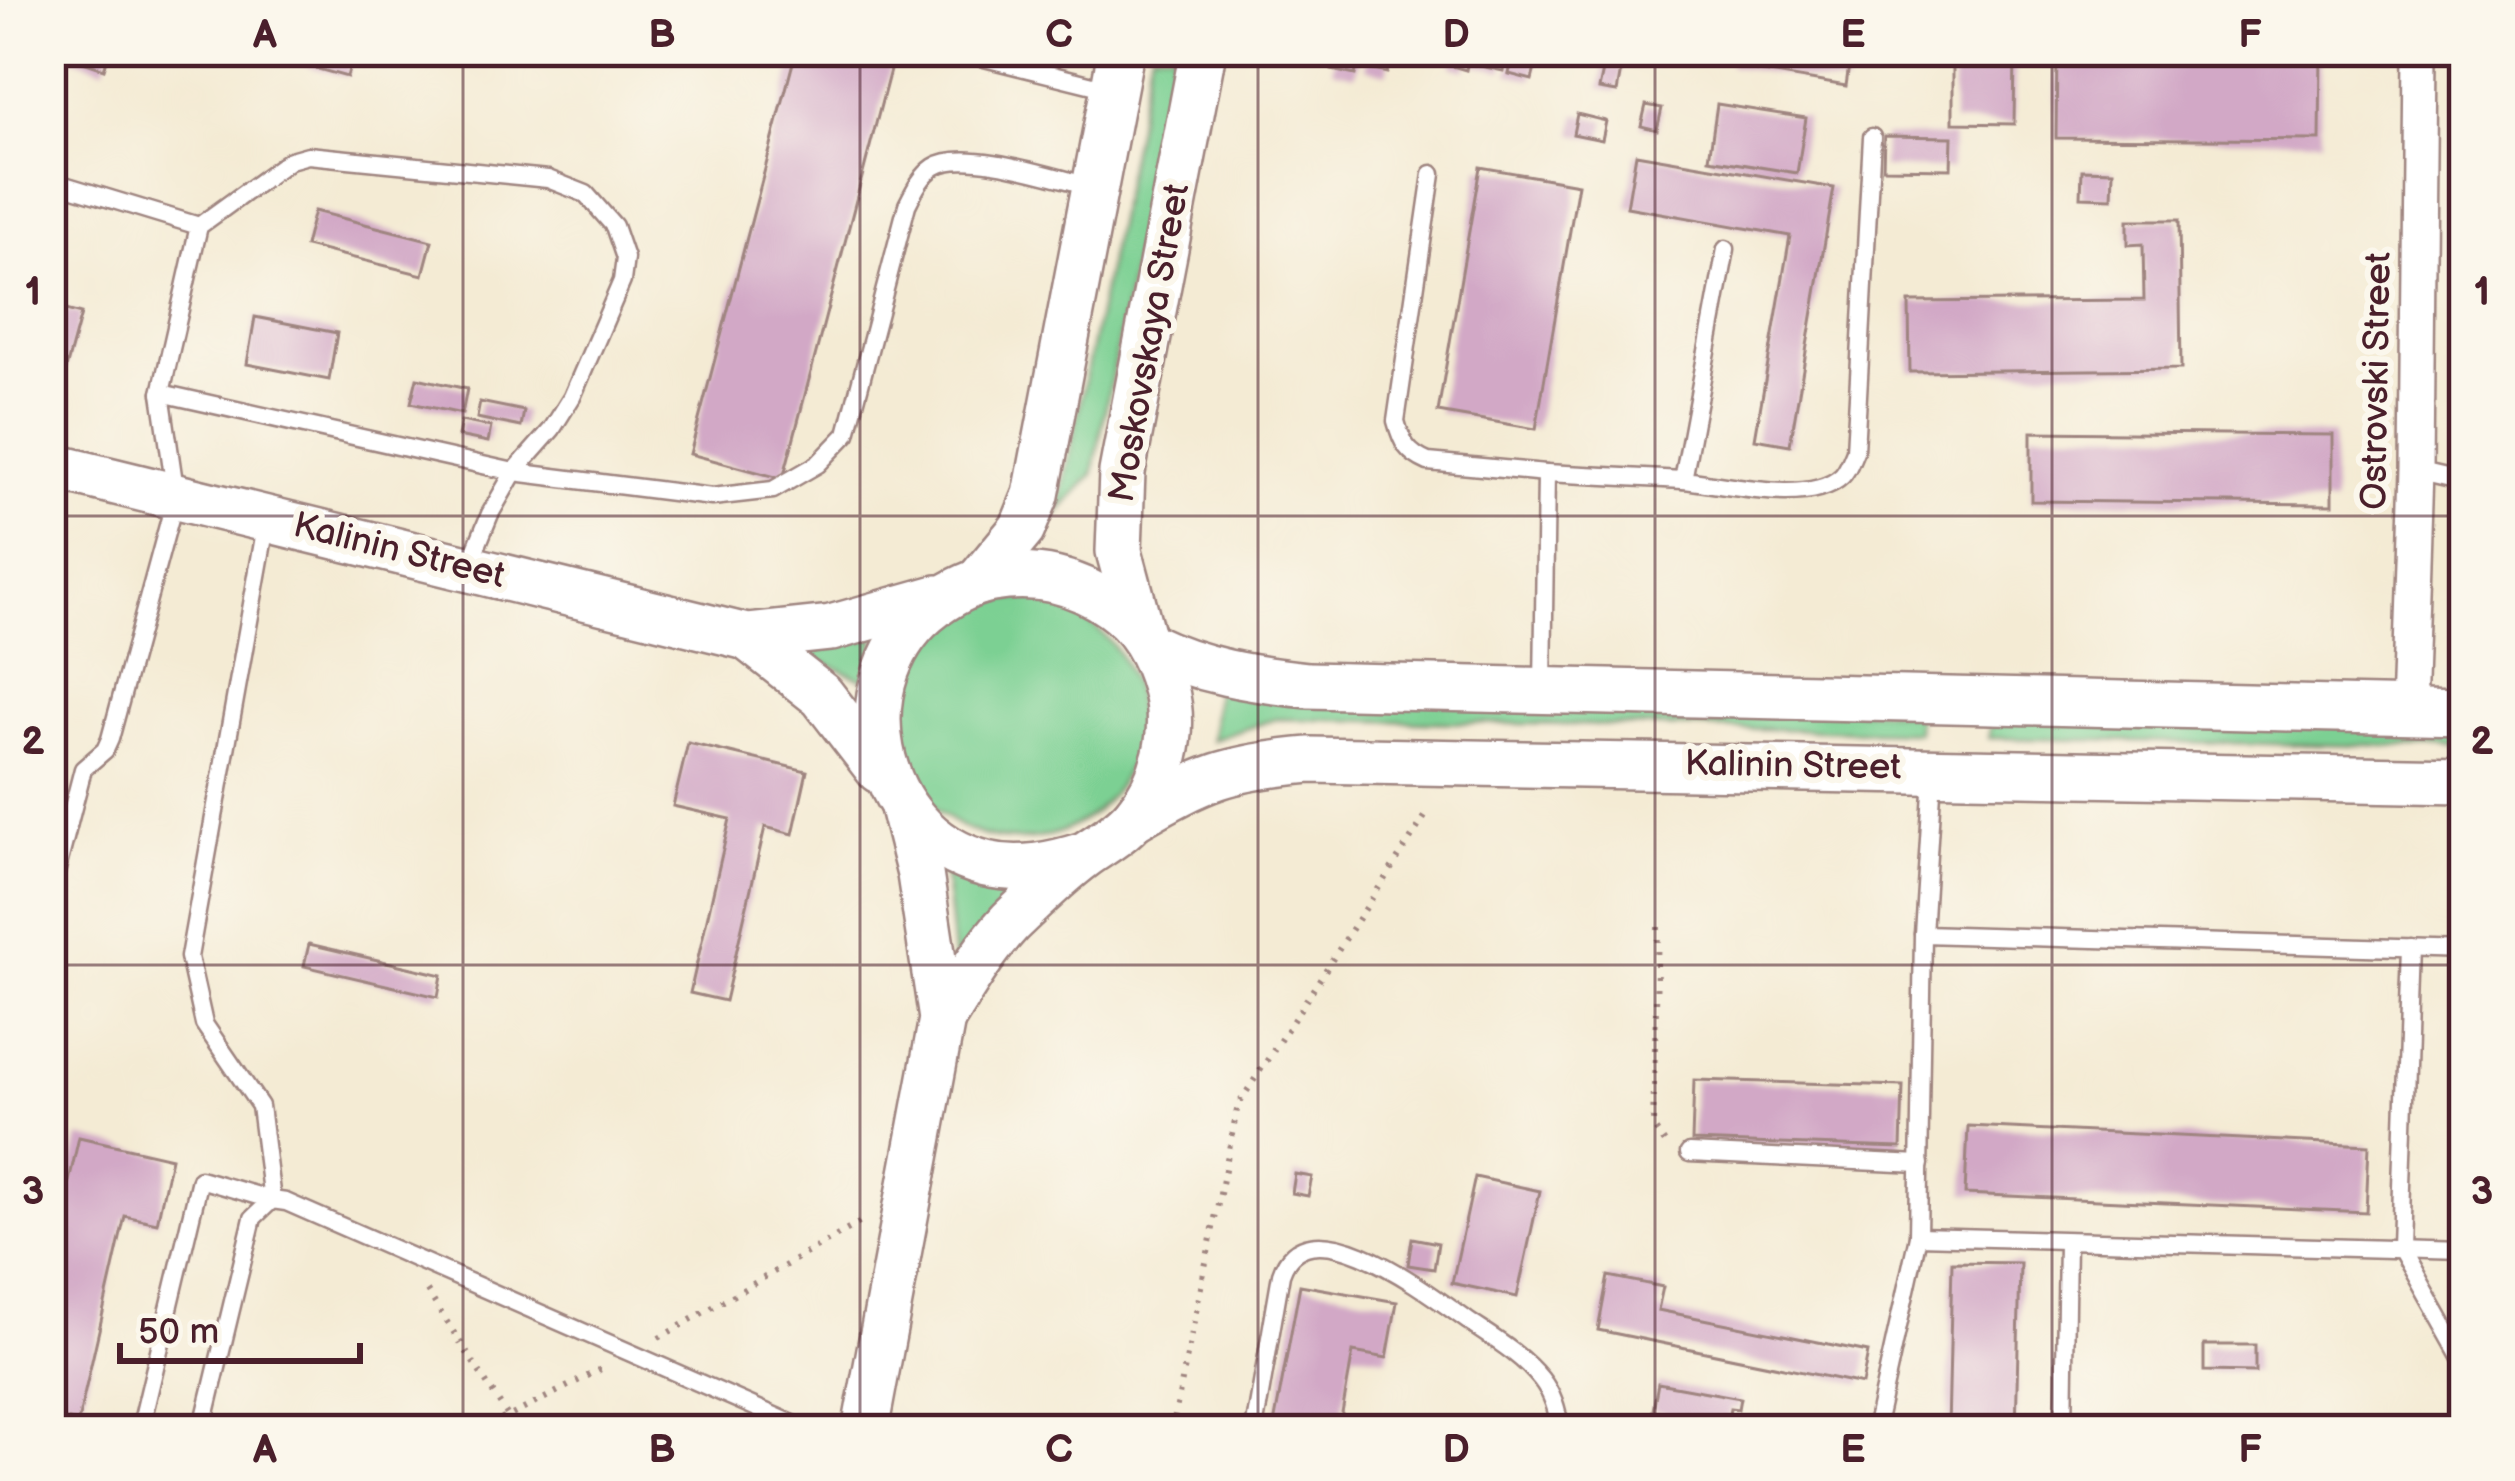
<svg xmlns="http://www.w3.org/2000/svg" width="2515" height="1481" font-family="'Balsamiq Sans',sans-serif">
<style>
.green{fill:#7cd093;stroke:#63785f;stroke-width:3}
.building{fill:#d2a8c6}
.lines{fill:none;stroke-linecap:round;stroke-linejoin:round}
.service-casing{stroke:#9f8580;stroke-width:21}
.minor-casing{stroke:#9f8580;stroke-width:38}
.secondary-casing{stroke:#9f8580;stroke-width:50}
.path{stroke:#9f8580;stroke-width:6;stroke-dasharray:3 9;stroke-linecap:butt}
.service{stroke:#fff;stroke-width:16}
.minor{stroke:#fff;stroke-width:33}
.secondary{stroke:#fff;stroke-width:45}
.grid{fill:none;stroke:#4a1f2b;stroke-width:3;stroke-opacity:0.55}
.labels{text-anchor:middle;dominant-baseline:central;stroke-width:12;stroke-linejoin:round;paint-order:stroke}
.street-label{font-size:36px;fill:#4a1f2b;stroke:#fbf7ec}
.neatline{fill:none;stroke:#4a1f2b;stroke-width:4.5}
.grid-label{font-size:39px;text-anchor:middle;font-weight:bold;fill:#4a1f2b}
</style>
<rect width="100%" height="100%" fill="#fbf7ec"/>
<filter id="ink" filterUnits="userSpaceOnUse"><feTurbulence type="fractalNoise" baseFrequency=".00833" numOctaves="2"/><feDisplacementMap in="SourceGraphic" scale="24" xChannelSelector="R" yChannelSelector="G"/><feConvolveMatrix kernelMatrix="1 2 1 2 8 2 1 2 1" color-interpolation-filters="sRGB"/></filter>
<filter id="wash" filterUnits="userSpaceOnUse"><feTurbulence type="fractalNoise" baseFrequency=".004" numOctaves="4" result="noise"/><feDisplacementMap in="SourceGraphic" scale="48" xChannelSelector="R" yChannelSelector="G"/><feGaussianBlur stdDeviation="2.7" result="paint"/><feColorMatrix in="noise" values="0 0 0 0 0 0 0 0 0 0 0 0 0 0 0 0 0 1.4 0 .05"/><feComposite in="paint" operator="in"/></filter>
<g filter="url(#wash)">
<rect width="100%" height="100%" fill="#f4ebd4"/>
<g class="green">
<path d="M1151 51H1174L1093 474 1058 513Z"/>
<circle cx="1017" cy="719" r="121"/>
<path d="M875 638 867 681 785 646Z"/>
<path d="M1217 678 1918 713 1917 732 1275 719 1212 740Z"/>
<path d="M1992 714 2464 725V748L1989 738Z"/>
<path d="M944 865 1014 884 955 973Z"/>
</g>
<g id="blocks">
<g class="building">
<path d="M51 51H110L104 69Z"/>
<path d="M300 51H354L347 77 296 63Z"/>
<path d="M474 51H515L512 62Z"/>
<path d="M796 51H895L783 479 690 454Z"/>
<path d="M1336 51H1361L1355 75 1332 70Z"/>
<path d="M1369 51H1392L1387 73 1365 68Z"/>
<path d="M1455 51H1470L1466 70 1452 66Z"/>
<path d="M1475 51H1508L1503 71 1472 64Z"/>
<path d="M1514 51 1538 56 1532 80 1509 74Z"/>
<path d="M1732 51H1851L1846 86 1729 66Z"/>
<path d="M1953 51H2015L2014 124 1953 123Z"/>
<path d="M2057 51H2321L2320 140 2056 138Z"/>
<path d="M1604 66 1621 70 1617 92 1599 89Z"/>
<path d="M1717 104 1806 118 1797 173 1709 159Z"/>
<path d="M1646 105 1662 108 1657 130 1641 126Z"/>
<path d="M1577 114 1606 121 1602 140 1573 134Z"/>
<path d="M1884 136 1952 137 1951 169 1883 168Z"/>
<path d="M1636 154 1834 188 1790 445 1755 439 1790 236 1627 207Z"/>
<path d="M1480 167 1578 184 1536 429 1438 412Z"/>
<path d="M2082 170 2113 171 2112 198 2081 197Z"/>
<path d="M314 211 432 241 423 275 305 246Z"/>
<path d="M2128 220H2179L2181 369 1910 372 1909 302 2144 300 2143 244 2128 245Z"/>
<path d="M51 306 81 314 52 420H51Z"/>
<path d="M255 317 337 333 329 380 247 364Z"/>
<path d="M417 378 467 389 462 414 411 403Z"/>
<path d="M480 402 524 411 521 427 477 418Z"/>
<path d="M461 421 491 427 488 442 458 436Z"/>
<path d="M2031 432 2333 435V504L2031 501Z"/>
<path d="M688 743 807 771 793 834 765 827 725 1001 690 993 730 819 673 806Z"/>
<path d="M309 944 442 975 438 997 304 966Z"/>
<path d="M1694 1080 1903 1086 1901 1148 1692 1141Z"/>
<path d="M1968 1126 2369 1145 2366 1212 1965 1194Z"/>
<path d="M79 1137 171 1158 157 1223 125 1216 78 1422 51 1416V1195L65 1199Z"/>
<path d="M1295 1174 1312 1177 1308 1196 1292 1193Z"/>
<path d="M1475 1177 1540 1191 1517 1297 1452 1283Z"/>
<path d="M1412 1238 1438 1243 1434 1269 1408 1265Z"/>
<path d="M1952 1262 2020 1263 2016 1430H1948Z"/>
<path d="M1608 1276 1663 1287 1658 1310 1868 1352 1862 1384 1598 1330Z"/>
<path d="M1300 1285 1397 1302 1387 1358 1353 1352 1339 1430H1273Z"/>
<path d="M2204 1345H2255V1372L2204 1371Z"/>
<path d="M1658 1383 1740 1398 1738 1409 1730 1408 1728 1422 1718 1420 1716 1430H1665L1668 1413 1653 1410Z"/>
</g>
</g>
</g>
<g filter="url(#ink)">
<use href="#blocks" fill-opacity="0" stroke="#9f8580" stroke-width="3"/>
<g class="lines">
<g class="service-casing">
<g id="service">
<path d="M956 51 1113 90"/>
<path d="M1432 174 1396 421C1402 443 1407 453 1428 462L1546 473"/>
<path d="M51 181 199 226"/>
<path d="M161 393 514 472 490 514 468 568"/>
<path d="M2416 471 2464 482"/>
<path d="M1683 480C1725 484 1810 507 1842 476 1848 470 1851 460 1855 451L1872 137"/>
<path d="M1543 687 1546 473 1683 480 1726 249"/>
<path d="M51 892 83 769 105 750 110 739 176 496 161 393 199 226 290 160 308 155 548 179 586 194 614 226 625 258 622 281 572 397 552 429 514 472 712 497 773 490 818 464 847 434 907 205C914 191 921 176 934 167 964 147 1056 178 1090 186"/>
<path d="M1923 934 2464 950"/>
<path d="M2410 948 2400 1247 2464 1361"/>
<path d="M1689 1153 1920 1164"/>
<path d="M1918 1236 2464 1251"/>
<path d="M140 1430 200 1179 272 1200 260 1106 204 1024 189 957 267 520"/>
<path d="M202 1430 253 1218 272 1200 286 1202 807 1430"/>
<path d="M1254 1430 1281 1274C1306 1197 1431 1295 1468 1321 1493 1338 1522 1355 1541 1379 1552 1393 1558 1412 1560 1430"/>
<path d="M1875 1430 1918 1236 1923 934 1933 776"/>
<path d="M2064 1430 2067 1242"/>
</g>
</g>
<g class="minor-casing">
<path id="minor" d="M2408 711 2416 471 2420 51"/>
</g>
<g class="secondary-casing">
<g id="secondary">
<path d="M51 466 747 637 831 628 937 598"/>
<path d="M978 582 1022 529 1036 495 1121 51"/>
<path d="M1141 633 1119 551 1122 472 1203 51"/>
<path d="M747 637 822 696 879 770"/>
<path d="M1149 646C1200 671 1252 679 1308 685L2464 712"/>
<path d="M1134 818C1204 777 1229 767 1310 760L2464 781"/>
<path d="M942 1019C963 986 983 951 1010 922 1033 900 1059 874 1085 855 1102 843 1121 833 1135 816 1164 782 1177 732 1165 688 1156 655 1141 626 1112 606 1075 580 1037 572 992 579 971 582 952 593 935 605 839 675 870 835 986 864 1020 872 1052 865 1084 855"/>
<path d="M865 1430 942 1019 920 874 903 807"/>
</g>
</g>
<g class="path">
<path d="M1658 927 1653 1126 1668 1147"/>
<path d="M427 1291 517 1430"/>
<path d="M659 1338 866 1219"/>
<path d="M467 1430 508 1417 605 1367"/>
<path d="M1172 1430 1238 1105 1428 812"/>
</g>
<use href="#service" class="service"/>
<use href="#minor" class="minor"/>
<use href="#secondary" class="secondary"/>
</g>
</g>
<path class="grid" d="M463 51V1430M860 51V1430M1258 51V1430M1655 51V1430M2052 51V1430M51 516H2464M51 965H2464"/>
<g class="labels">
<g class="street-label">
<text transform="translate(1150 343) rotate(-80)">Moskovskaya Street</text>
<text transform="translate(2377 381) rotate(-89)">Ostrovski Street</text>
<text transform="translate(399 551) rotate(14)">Kalinin Street</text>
<text transform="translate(1793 766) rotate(1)">Kalinin Street</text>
</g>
</g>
<rect width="2515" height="1481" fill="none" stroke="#fbf7ec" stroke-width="132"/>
<path d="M120 1343v18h240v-18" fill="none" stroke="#4a1f2b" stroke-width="6"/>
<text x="138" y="1343" font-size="36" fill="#4a1f2b" stroke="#fbf7ec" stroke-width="9" paint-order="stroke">50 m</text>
<rect x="66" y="66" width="2383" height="1349" class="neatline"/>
<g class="grid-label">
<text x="265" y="47">A</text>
<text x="662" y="47">B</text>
<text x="1059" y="47">C</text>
<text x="1456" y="47">D</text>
<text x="1853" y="47">E</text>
<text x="2250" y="47">F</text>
<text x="33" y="304">1</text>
<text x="2482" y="304">1</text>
<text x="33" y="754">2</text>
<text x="2482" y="754">2</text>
<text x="33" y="1204">3</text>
<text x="2482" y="1204">3</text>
<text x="265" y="1462">A</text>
<text x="662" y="1462">B</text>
<text x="1059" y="1462">C</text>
<text x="1456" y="1462">D</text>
<text x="1853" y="1462">E</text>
<text x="2250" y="1462">F</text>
</g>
</svg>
